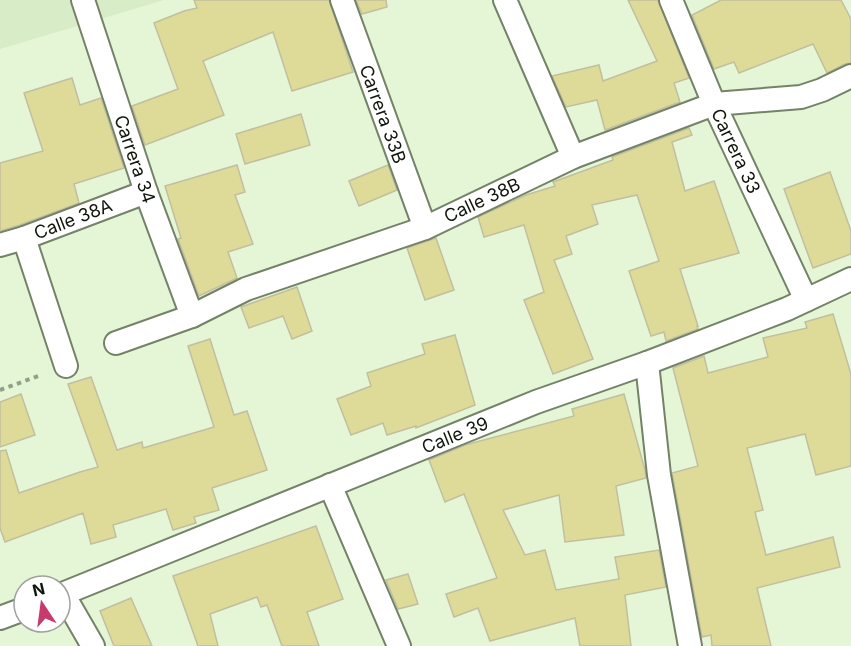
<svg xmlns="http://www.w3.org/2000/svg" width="851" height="646" font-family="Inter,sans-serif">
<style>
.built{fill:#d7ecc7}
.building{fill:#dedb98;stroke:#c1bf9f;stroke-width:1.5}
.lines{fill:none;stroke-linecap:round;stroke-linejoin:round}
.street-casing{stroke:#748368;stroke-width:26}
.path{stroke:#93a089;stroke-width:4;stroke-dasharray:4.5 4.5;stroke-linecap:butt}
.street{stroke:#fff;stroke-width:22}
.labels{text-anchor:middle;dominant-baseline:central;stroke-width:6;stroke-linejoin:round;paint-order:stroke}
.street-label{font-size:18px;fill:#10160c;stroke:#fff}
</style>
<rect width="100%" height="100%" fill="#e5f6d7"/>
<path class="built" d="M0 0H164L0 49Z"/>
<g class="building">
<path d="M194 0H329L353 72 292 91 273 32 203 61 224 115 145 145 132 106 178 89 154 23 184 11 197 8Z"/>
<path d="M356 0H386L387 7 362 14Z"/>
<path d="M628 0H658L689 78 674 83 680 102 605 130 597 100 566 107 552 76 599 65 603 81 657 61Z"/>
<path d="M721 0H841L851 19V63L845 64 827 73 813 44 739 73 734 62 714 69 692 15Z"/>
<path d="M72 78 80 105 101 98 124 168 74 184 79 203 20 225 0 231V163L43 151 24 93Z"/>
<path d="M301 114 310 145 245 164 236 134Z"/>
<path d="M689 128 692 135 672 142 685 191 714 181 739 253 680 269 698 326H697L698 329 666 341 664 332 651 336 629 271 659 261 637 195 592 205 598 224 566 236 572 254 554 260 593 359 553 374 524 300 544 292 524 225 484 237 478 217 526 195 555 186 553 182 613 160 612 157Z"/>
<path d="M237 165 245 192 235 195 253 244 228 252 237 278 199 296 178 239 181 238 165 186Z"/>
<path d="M388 165 397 190 359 206 349 181Z"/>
<path d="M830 172 851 231V254L813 268 784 189Z"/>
<path d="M436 238 454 290 425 300 407 248Z"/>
<path d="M297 287 312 331 292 339 283 316 249 328 241 307Z"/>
<path d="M833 314 851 374V466L816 475 805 434 747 448 763 510 755 512 766 555 833 537 840 567 757 588 771 646H712L711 635 702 637 672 473 698 466 673 368 704 356 708 373 768 357 763 338 807 328 805 322Z"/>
<path d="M455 335 475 405 416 428V426L387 435 383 423 351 435 337 399 371 386 367 373 425 354 422 344Z"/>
<path d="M210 339 234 415 247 411 267 470 212 488 219 510 194 517 196 523 173 530 166 509 113 525 116 537 91 544 83 513 5 542 0 528V451L6 450 19 493 80 472 98 467 68 384 91 377 117 450 142 442 143 448 214 427 188 346Z"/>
<path d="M21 394 35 435 0 447V402Z"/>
<path d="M624 394 645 470 646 478 616 486 624 535 565 542 559 495 503 510 525 555 545 550 556 590 619 579 615 557 659 550 666 587 625 595 631 646H580L575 618 490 641 478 608 454 617 446 594 497 578 464 494 445 502 429 460 465 445 574 416 572 409Z"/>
<path d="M316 526 343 599 307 612 319 646H282L267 605 261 607 257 597 210 614 218 646H198L173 576Z"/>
<path d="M408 574 418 604 398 609 386 580Z"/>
<path d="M131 598 152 646H114L100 611Z"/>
</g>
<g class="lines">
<g class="street-casing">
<g id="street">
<path d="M83 0 146 192 192 316"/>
<path d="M342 0 425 228"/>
<path d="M505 0 573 157"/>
<path d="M671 0 714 104 806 300"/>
<path d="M24 238 66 366"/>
<path d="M0 245 24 238 146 192"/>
<path d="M116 343 192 316 246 289 425 228 573 157 714 104 801 97 822 90 851 76"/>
<path d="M647 363 659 475 690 646"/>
<path d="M330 485 399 646"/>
<path d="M63 594 93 646"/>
<path d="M60 595 536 402 647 363 787 309 851 279"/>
<path d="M0 618 24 609"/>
</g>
</g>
<path class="path" d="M0 390 41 375"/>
<use href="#street" class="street"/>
</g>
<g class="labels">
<g class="street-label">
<text transform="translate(383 114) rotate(70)">Carrera 33B</text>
<text transform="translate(736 151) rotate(65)">Carrera 33</text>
<text transform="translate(135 159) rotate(71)">Carrera 34</text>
<text transform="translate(482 200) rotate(-25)">Calle 38B</text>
<text transform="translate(73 219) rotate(-21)">Calle 38A</text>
<text transform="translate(455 435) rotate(-22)">Calle 39</text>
</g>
</g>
<g transform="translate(42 604) rotate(347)"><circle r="28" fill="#ffffff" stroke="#9fa29e" stroke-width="1.5"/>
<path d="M0-4.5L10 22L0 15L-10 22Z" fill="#c63a6e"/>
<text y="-9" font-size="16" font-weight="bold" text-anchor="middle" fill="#10160c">N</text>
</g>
</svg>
